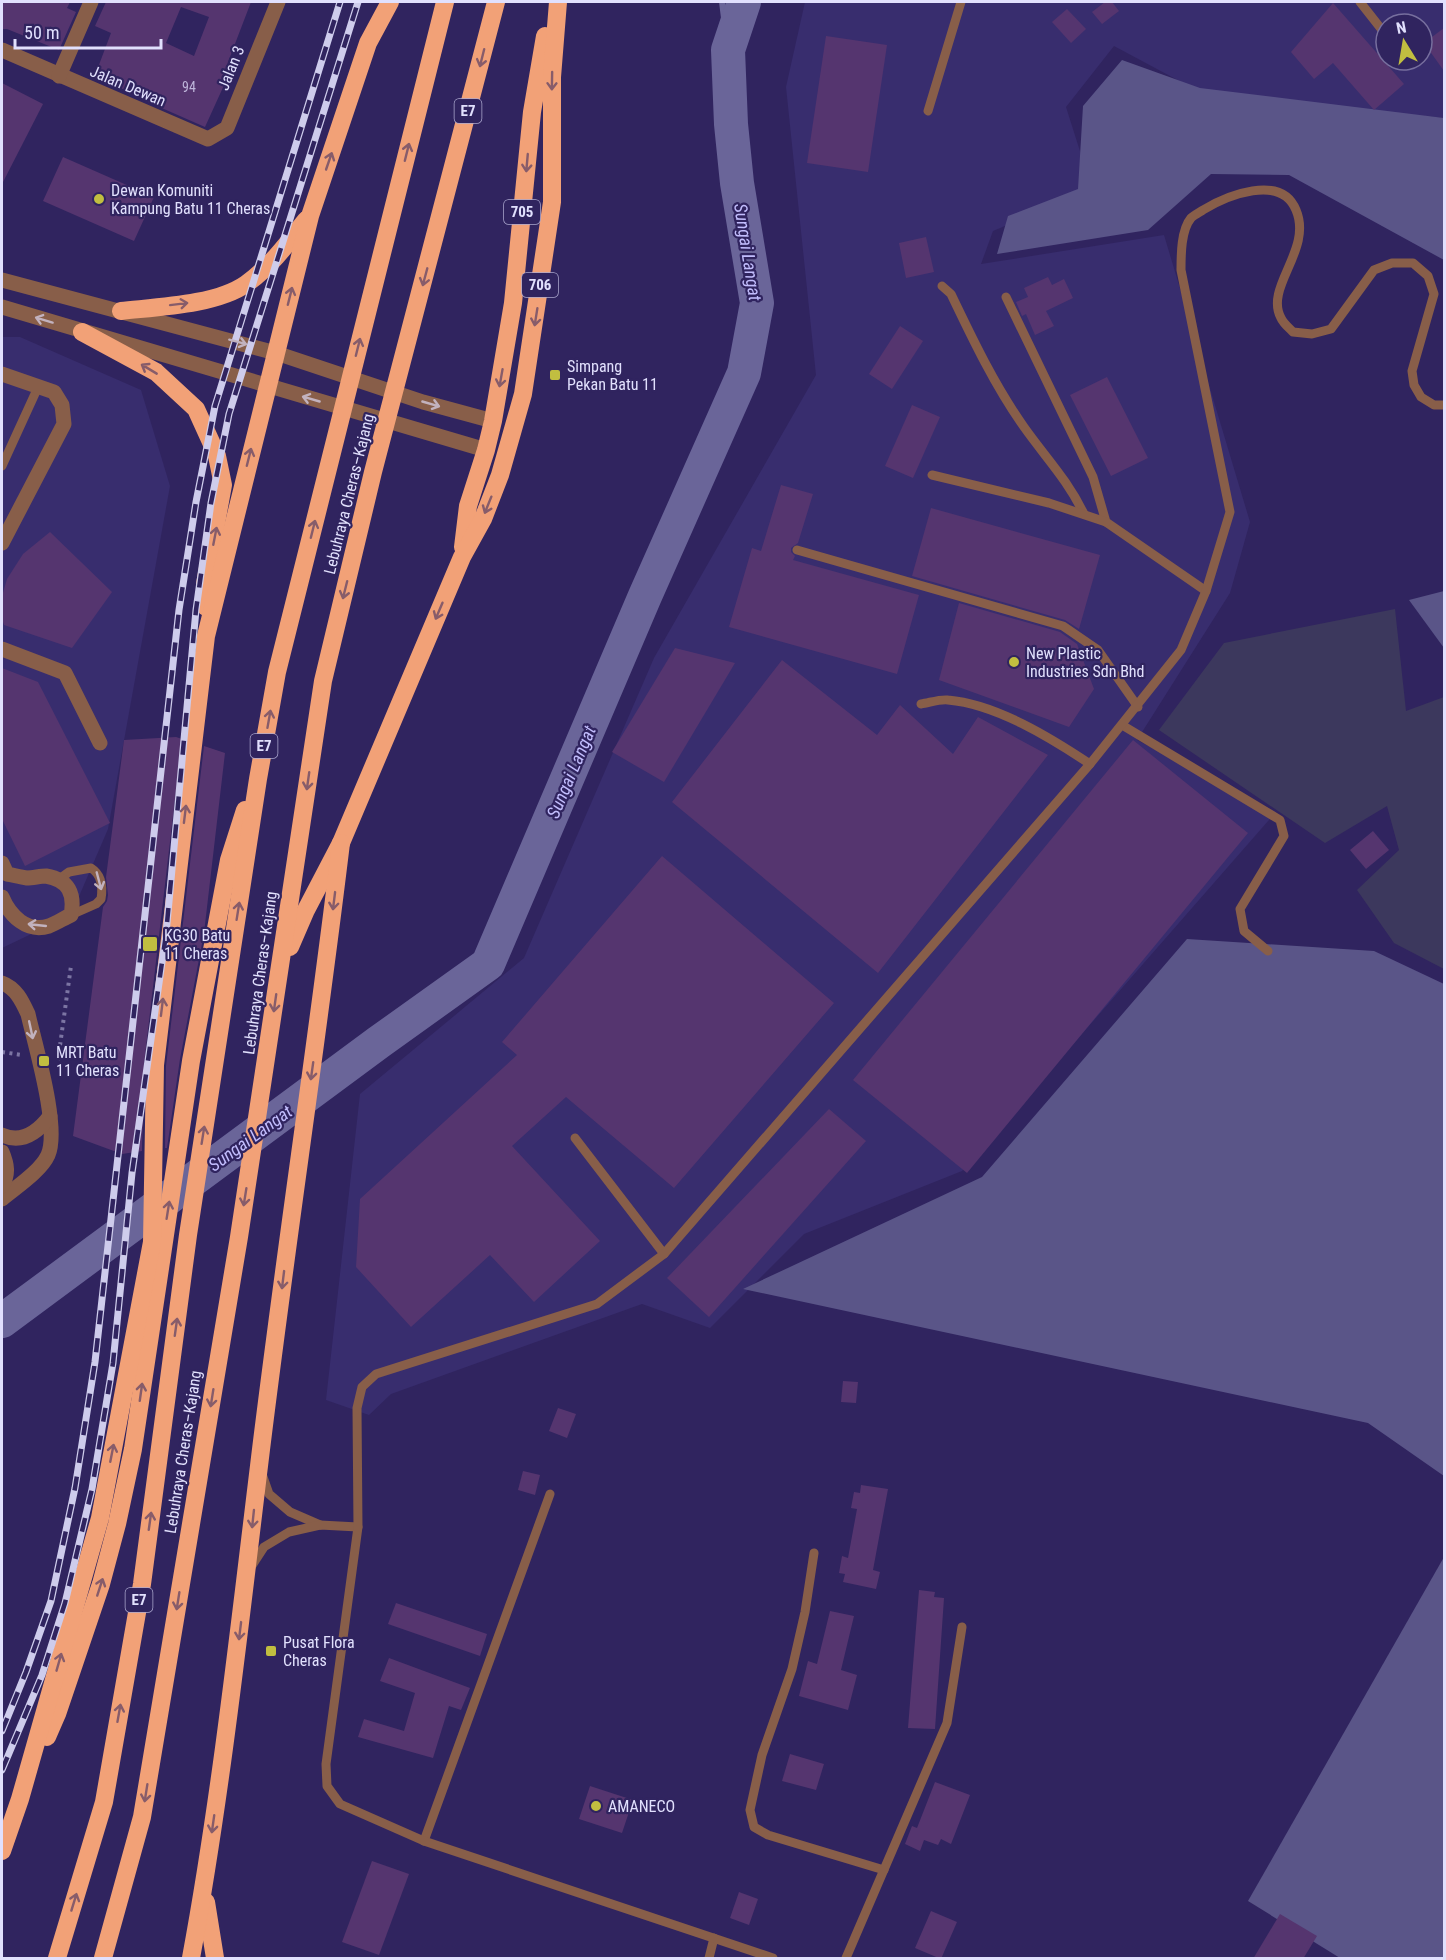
<svg xmlns="http://www.w3.org/2000/svg" width="1446" height="1960" font-family="'Roboto Condensed',sans-serif">
<style>
.built{fill:#382d6e;fill-rule:evenodd}
.green{fill:#3c385d}
.forest{fill:#5a5588}
.lines{fill:none;stroke-linecap:round;stroke-linejoin:round}
.stream{stroke:#6a6599;stroke-width:6}
.river{stroke:#6a6599;stroke-width:34}
.building{fill:#55356f;fill-rule:evenodd}
.path{stroke:#7c75a3;stroke-width:4;stroke-dasharray:3 4.5;stroke-linecap:butt}
.service{stroke:#885e49;stroke-width:9}
.minor{stroke:#885e49;stroke-width:15}
.tertiary{stroke:#885e49;stroke-width:15}
.motorway{stroke:#f2a177;stroke-width:18}
.rail-casing{stroke:#ceccec;stroke-width:7}
.rail{stroke:#30245f;stroke-width:4.5;stroke-dasharray:14;stroke-linecap:butt}
.oneway{stroke:#875c6a}
.oneway2{stroke:#c2b2be}
.poi-dot{fill:#c1be40;stroke:#30245f;stroke-width:2}
.labels{text-anchor:middle;dominant-baseline:central;stroke-width:4.5;stroke-linejoin:round;paint-order:stroke}
.number-label{font-size:14px;fill:#beb5da}
.shield{fill:#30245f;stroke:#aca8ce;stroke-width:1.5}
.shield-label{font-size:15px;font-weight:bold;fill:#e1e0fd}
.street-label{font-size:16px;fill:#e1e0fd;stroke:#30245f}
.poi-label{font-size:16px;fill:#e1e0fd;stroke:#30245f;text-anchor:start}
.water-label{font-size:18px;font-style:italic;fill:#c2bdfd;stroke:#30245f}
</style>
<rect width="100%" height="100%" fill="#30245f"/>
<g class="built">
<path d="M805 2H1444V118L1200 92 1114 46 1066 107 1092 189 993 231 981 264 1164 235 1250 522 1230 593 1137 740 1276 812 962 1171 804 1234 710 1328 642 1304 391 1394 369 1415 326 1400 360 1094 524 958 654 658 816 375 786 87ZM1386 24H1422V60H1386Z"/>
<path d="M2 337H20L141 390 170 486 108 829 71 915 2 948Z"/>
</g>
<path class="green" d="M1395 609 1406 711 1444 697V969L1394 943 1357 890 1399 850 1387 806 1325 843 1159 730 1224 643Z"/>
<g class="forest">
<path d="M1122 60 1200 88 1444 118V260L1289 175 1211 174 1148 230 997 254 1008 216 1078 189 1083 106Z"/>
<path d="M1444 591V648L1409 600Z"/>
<path d="M1187 939 1374 951 1444 984V1476L1368 1423 743 1289 982 1177Z"/>
<path d="M1444 1557V1958H1340L1248 1901Z"/>
</g>
<g class="lines">
<path class="stream" d="M722 2 728 50"/>
<path class="river" d="M2 1321 379 1042 488 964 645 596 744 373 757 303 737 183 731 124 728 50 744 2"/>
</g>
<g class="building">
<path d="M2 2H70L67 8 76 12 59 50 7 29H2Z"/>
<path d="M106 2H251L225 70 230 72 205 127 148 102 149 99 94 78 111 33 95 26ZM181 7 209 17 194 56 166 43Z"/>
<path d="M1105 2H1112L1119 11 1102 24 1092 12Z"/>
<path d="M1333 3 1404 84 1374 110 1333 63 1314 79 1291 52Z"/>
<path d="M1067 9 1086 29 1071 43 1052 22Z"/>
<path d="M1444 28V71L1424 43Z"/>
<path d="M826 36 887 45 868 172 807 163Z"/>
<path d="M2 83 43 104 2 184Z"/>
<path d="M63 157 154 197 134 241 43 201Z"/>
<path d="M926 237 934 272 906 278 899 243Z"/>
<path d="M1048 277 1052 285 1064 279 1073 298 1046 311 1054 326 1035 335 1026 314 1022 316 1016 302 1028 297 1024 288Z"/>
<path d="M900 326 923 341 892 389 869 374Z"/>
<path d="M1107 377 1148 458 1111 476 1070 395Z"/>
<path d="M912 405 940 417 913 478 885 466Z"/>
<path d="M781 485 813 494 798 543 791 548V552L795 556 793 560 919 595 897 674 729 627 752 548 761 551Z"/>
<path d="M931 508 1100 555 1079 629 1065 620 912 576Z"/>
<path d="M50 532 112 592 72 648 4 625 2 619V596L7 579 23 554Z"/>
<path d="M959 603 1060 632 1077 644 1094 689 1069 727 939 680Z"/>
<path d="M675 648 735 663 664 782 612 752Z"/>
<path d="M782 660 877 735 900 705 953 754 978 717 1048 755 878 973 672 802Z"/>
<path d="M2 668 38 682 110 823 25 866 2 819Z"/>
<path d="M176 737 182 739 144 1064 142 1151 122 1154 73 1136 103 907 107 901 108 895 106 877 124 740Z"/>
<path d="M1133 740 1248 833 967 1173 853 1080Z"/>
<path d="M204 746 225 753 204 933 180 1059 167 1148H165L166 1066Z"/>
<path d="M1373 831 1389 850 1366 869 1350 850Z"/>
<path d="M662 856 834 1003 674 1188 566 1097 512 1146 600 1241 534 1302 490 1255 411 1327 356 1267 360 1199 517 1055 502 1042Z"/>
<path d="M829 1109 866 1141 709 1317 667 1278Z"/>
<path d="M843 1381 858 1382 856 1403 841 1402Z"/>
<path d="M558 1408 576 1414 567 1438 549 1431Z"/>
<path d="M523 1471 540 1475 535 1495 518 1490Z"/>
<path d="M861 1485 888 1489 873 1570 880 1572 876 1589 843 1582 845 1574 839 1573 842 1556 848 1558 857 1509 851 1508 854 1492 860 1493Z"/>
<path d="M919 1590 935 1592 934 1597 944 1598 935 1729 908 1728Z"/>
<path d="M396 1603 487 1634 480 1656 388 1624Z"/>
<path d="M830 1611 854 1616 841 1670 857 1675 848 1710 799 1696 808 1661 817 1664Z"/>
<path d="M389 1658 470 1688 461 1710 449 1706 433 1758 358 1737 364 1719 404 1731 415 1693 380 1681Z"/>
<path d="M790 1754 824 1764 816 1790 782 1781Z"/>
<path d="M935 1782 970 1795 951 1844 941 1839 938 1845 924 1840 920 1851 905 1844 912 1826 917 1828Z"/>
<path d="M590 1786 633 1800 622 1833 579 1819Z"/>
<path d="M372 1861 409 1874 379 1955 342 1942Z"/>
<path d="M739 1892 758 1899 749 1925 730 1918Z"/>
<path d="M931 1911 957 1922 941 1959 915 1948Z"/>
<path d="M1280 1914 1317 1936 1303 1959H1253Z"/>
</g>
<g class="lines">
<g class="path">
<path d="M2 1052 22 1055"/>
<path d="M58 1060 71 966"/>
</g>
<g class="service">
<path d="M1360 2 1386 35"/>
<path d="M1406 60 1407 62"/>
<path d="M928 111 961 2"/>
<path d="M942 286 951 294C973 340 995 386 1024 427 1046 458 1067 479 1084 514"/>
<path d="M1006 297 1093 477 1106 522 1206 591"/>
<path d="M2 466 39 385"/>
<path d="M932 475 1049 503 1106 522"/>
<path d="M797 550 1063 626 1098 650 1138 707"/>
<path d="M921 704C929 703 939 699 948 700 996 704 1051 738 1090 764"/>
<path d="M1122 725 1280 820 1284 836 1240 909 1244 931 1268 951"/>
<path d="M58 880 69 872 91 868C102 875 103 887 101 899L96 904 71 915"/>
<path d="M575 1138 664 1254"/>
<path d="M262 1474 269 1494 290 1512 320 1525"/>
<path d="M814 1553 805 1612 792 1669 762 1755 750 1810 754 1827 768 1835 884 1870"/>
<path d="M251 1567 264 1547 289 1532 320 1525 358 1527"/>
<path d="M424 1841 550 1494"/>
<path d="M709 1958 714 1938"/>
<path d="M773 1958 424 1841 340 1804 327 1786 326 1764 358 1527 357 1408 362 1387 376 1374 597 1304 664 1254 1090 764 1181 650 1206 591 1230 512 1181 270C1181 255 1181 230 1191 218 1194 215 1200 212 1203 210 1226 196 1281 173 1296 210 1313 250 1264 287 1281 318 1283 323 1289 328 1293 332L1312 334 1331 329 1374 270 1392 263H1413L1428 276 1434 294 1412 371 1414 385 1421 397 1434 405H1444"/>
<path d="M846 1958 947 1723 962 1627"/>
</g>
<g class="minor">
<path d="M2 50 208 139 227 128 278 2"/>
<path d="M59 76 91 2"/>
<path d="M2 374 54 392 62 405 64 424 2 543"/>
<path d="M2 649 65 673 100 743"/>
<path d="M2 863 7 874C13 875 20 877 27 878 33 878 40 876 46 876 69 880 75 894 71 915 64 918 57 923 49 926 27 933 10 916 2 897"/>
<path d="M2 983C16 988 22 1001 28 1014 35 1045 60 1128 48 1155 41 1171 15 1188 2 1199"/>
<path d="M2 1135C22 1144 38 1132 50 1116"/>
<path d="M2 1152C7 1164 9 1174 2 1186"/>
</g>
<g class="tertiary">
<path d="M2 280 276 353 423 402 493 421"/>
<path d="M2 307 486 450"/>
</g>
<g class="motorway">
<path d="M121 311C157 307 216 305 246 284 270 267 288 243 306 220"/>
<path d="M82 332 156 372 196 409 211 442 217 456 223 485 205 584 206 607"/>
<path d="M463 547 468 506 486 450 493 421 513 303 532 112 545 36"/>
<path d="M290 947 306 910 341 843 462 557 483 519 500 475 523 394 552 202V77L558 2"/>
<path d="M47 1737 57 1714 101 1584 117 1524 133 1449 191 1061 229 860 245 810"/>
<path d="M2 1851 20 1799 100 1518 152 1242 155 1065 206 636 310 216 368 43 390 2"/>
<path d="M206 1902 215 1958"/>
<path d="M57 1958 104 1802 142 1584 188 1235 258 779 277 672 445 2"/>
<path d="M103 1958 142 1817 239 1237 323 681 373 472 496 2"/>
<path d="M191 1958C221 1795 239 1630 259 1466 284 1258 316 1051 341 843"/>
</g>
<g class="rail-casing">
<g id="rail">
<path d="M2 1731 26 1672 51 1601 75 1488 95 1362 179 610 196 502 215 406 340 2"/>
<path d="M2 1770 42 1675 65 1603 92 1489 113 1363 132 1173 166 934 196 610 211 503 229 414 358 2"/>
</g>
</g>
<use href="#rail" class="rail"/>
</g>
<defs><path id="oneway-shaft" d="M-6 0H5M1.5-3L5.5 0L1.5 3" fill="none" stroke-width="1.6" stroke-linecap="round" stroke-linejoin="round" transform="scale(1.5)"/></defs>
<g class="oneway">
<use href="#oneway-shaft" transform="translate(482 58) rotate(104)"/>
<use href="#oneway-shaft" transform="translate(552 81) rotate(91)"/>
<use href="#oneway-shaft" transform="translate(407 152) rotate(-76)"/>
<use href="#oneway-shaft" transform="translate(329 161) rotate(-71)"/>
<use href="#oneway-shaft" transform="translate(527 163) rotate(95)"/>
<use href="#oneway-shaft" transform="translate(425 277) rotate(105)"/>
<use href="#oneway-shaft" transform="translate(290 296) rotate(-76)"/>
<use href="#oneway-shaft" transform="translate(179 304) rotate(-7)"/>
<use href="#oneway-shaft" transform="translate(536 317) rotate(99)"/>
<use href="#oneway-shaft" transform="translate(358 347) rotate(-76)"/>
<use href="#oneway-shaft" transform="translate(149 369) rotate(-149)"/>
<use href="#oneway-shaft" transform="translate(501 378) rotate(100)"/>
<use href="#oneway-shaft" transform="translate(249 457) rotate(-76)"/>
<use href="#oneway-shaft" transform="translate(488 505) rotate(112)"/>
<use href="#oneway-shaft" transform="translate(313 529) rotate(-76)"/>
<use href="#oneway-shaft" transform="translate(215 536) rotate(-79)"/>
<use href="#oneway-shaft" transform="translate(345 590) rotate(104)"/>
<use href="#oneway-shaft" transform="translate(439 611) rotate(113)"/>
<use href="#oneway-shaft" transform="translate(269 719) rotate(-80)"/>
<use href="#oneway-shaft" transform="translate(308 781) rotate(98)"/>
<use href="#oneway-shaft" transform="translate(185 814) rotate(-83)"/>
<use href="#oneway-shaft" transform="translate(334 901) rotate(97)"/>
<use href="#oneway-shaft" transform="translate(238 911) rotate(-81)"/>
<use href="#oneway-shaft" transform="translate(275 1003) rotate(98)"/>
<use href="#oneway-shaft" transform="translate(162 1007) rotate(-83)"/>
<use href="#oneway-shaft" transform="translate(312 1071) rotate(98)"/>
<use href="#oneway-shaft" transform="translate(203 1135) rotate(-81)"/>
<use href="#oneway-shaft" transform="translate(245 1197) rotate(99)"/>
<use href="#oneway-shaft" transform="translate(168 1210) rotate(-81)"/>
<use href="#oneway-shaft" transform="translate(283 1280) rotate(97)"/>
<use href="#oneway-shaft" transform="translate(176 1327) rotate(-82)"/>
<use href="#oneway-shaft" transform="translate(141 1392) rotate(-82)"/>
<use href="#oneway-shaft" transform="translate(212 1398) rotate(99)"/>
<use href="#oneway-shaft" transform="translate(112 1453) rotate(-79)"/>
<use href="#oneway-shaft" transform="translate(253 1519) rotate(96)"/>
<use href="#oneway-shaft" transform="translate(150 1521) rotate(-82)"/>
<use href="#oneway-shaft" transform="translate(100 1587) rotate(-72)"/>
<use href="#oneway-shaft" transform="translate(178 1601) rotate(99)"/>
<use href="#oneway-shaft" transform="translate(240 1631) rotate(97)"/>
<use href="#oneway-shaft" transform="translate(59 1662) rotate(-74)"/>
<use href="#oneway-shaft" transform="translate(119 1713) rotate(-80)"/>
<use href="#oneway-shaft" transform="translate(146 1793) rotate(99)"/>
<use href="#oneway-shaft" transform="translate(213 1824) rotate(98)"/>
<use href="#oneway-shaft" transform="translate(74 1902) rotate(-73)"/>
</g>
<g class="oneway2">
<use href="#oneway-shaft" transform="translate(44 320) rotate(-163)"/>
<use href="#oneway-shaft" transform="translate(238 342) rotate(15)"/>
<use href="#oneway-shaft" transform="translate(311 399) rotate(-164)"/>
<use href="#oneway-shaft" transform="translate(431 404) rotate(16)"/>
<use href="#oneway-shaft" transform="translate(99 881) rotate(75)"/>
<use href="#oneway-shaft" transform="translate(37 925) rotate(-174)"/>
<use href="#oneway-shaft" transform="translate(31 1030) rotate(78)"/>
</g>
<g class="poi-dot">
<circle cx="99" cy="199" r="6"/>
<rect x="549" y="369" width="12" height="12" rx="3"/>
<circle cx="1014" cy="662" r="6"/>
<rect x="142" y="936" width="16" height="16" rx="3"/>
<rect x="38" y="1055" width="12" height="12" rx="3"/>
<rect x="265" y="1645" width="12" height="12" rx="3"/>
<circle cx="596" cy="1806" r="6"/>
</g>
<g class="labels">
<g class="number-label">
<text x="189" y="87">94</text>
</g>
<g class="shield">
<rect x="454.5" y="99" width="27" height="24" rx="4.5"/>
<rect x="504" y="200" width="36" height="24" rx="4.5"/>
<rect x="522" y="273" width="36" height="24" rx="4.5"/>
<rect x="250.5" y="734" width="27" height="24" rx="4.5"/>
<rect x="125.5" y="1588" width="27" height="24" rx="4.5"/>
</g>
<g class="shield-label">
<text x="468" y="111">E7</text>
<text x="522" y="212">705</text>
<text x="540" y="285">706</text>
<text x="264" y="746">E7</text>
<text x="139" y="1600">E7</text>
</g>
<g class="street-label">
<text transform="translate(231 68) rotate(-68)">Jalan 3</text>
<text transform="translate(128 86) rotate(23)">Jalan Dewan</text>
<text transform="translate(349 494) rotate(-76)">Lebuhraya Cheras–Kajang</text>
<text transform="translate(260 973) rotate(-82)">Lebuhraya Cheras–Kajang</text>
<text transform="translate(183 1452) rotate(-81)">Lebuhraya Cheras–Kajang</text>
</g>
<g class="poi-label">
<text x="111" y="190">Dewan Komuniti<tspan x="111" dy="18">Kampung Batu 11 Cheras</tspan></text>
<text x="567" y="366">Simpang<tspan x="567" dy="18">Pekan Batu 11</tspan></text>
<text x="1026" y="653">New Plastic<tspan x="1026" dy="18">Industries Sdn Bhd</tspan></text>
<text x="164" y="935">KG30 Batu<tspan x="164" dy="18">11 Cheras</tspan></text>
<text x="56" y="1052">MRT Batu<tspan x="56" dy="18">11 Cheras</tspan></text>
<text x="283" y="1642">Pusat Flora<tspan x="283" dy="18">Cheras</tspan></text>
<text x="608" y="1806">AMANECO</text>
</g>
<g class="water-label">
<text transform="translate(748 252) rotate(81)">Sungai Langat</text>
<text transform="translate(571 772) rotate(-67)">Sungai Langat</text>
<text transform="translate(250 1138) rotate(-36)">Sungai Langat</text>
</g>
</g>
<rect width="1446" height="1960" fill="none" stroke="#e1e0fd" stroke-width="6"/>
<g transform="translate(1404 42) rotate(349)"><circle r="28" fill="#30245f" stroke="#776f9e" stroke-width="1.5"/>
<path d="M0-4.5L10 22L0 15L-10 22Z" fill="#c1be40"/>
<text y="-9" font-size="16" font-weight="bold" text-anchor="middle" fill="#e1e0fd">N</text>
</g>
<path d="M15 39v9h146v-9" fill="none" stroke="#e1e0fd" stroke-width="3"/>
<text x="24" y="39" font-size="18" fill="#e1e0fd" stroke="#30245f" stroke-width="4.5" paint-order="stroke">50 m</text>
</svg>
